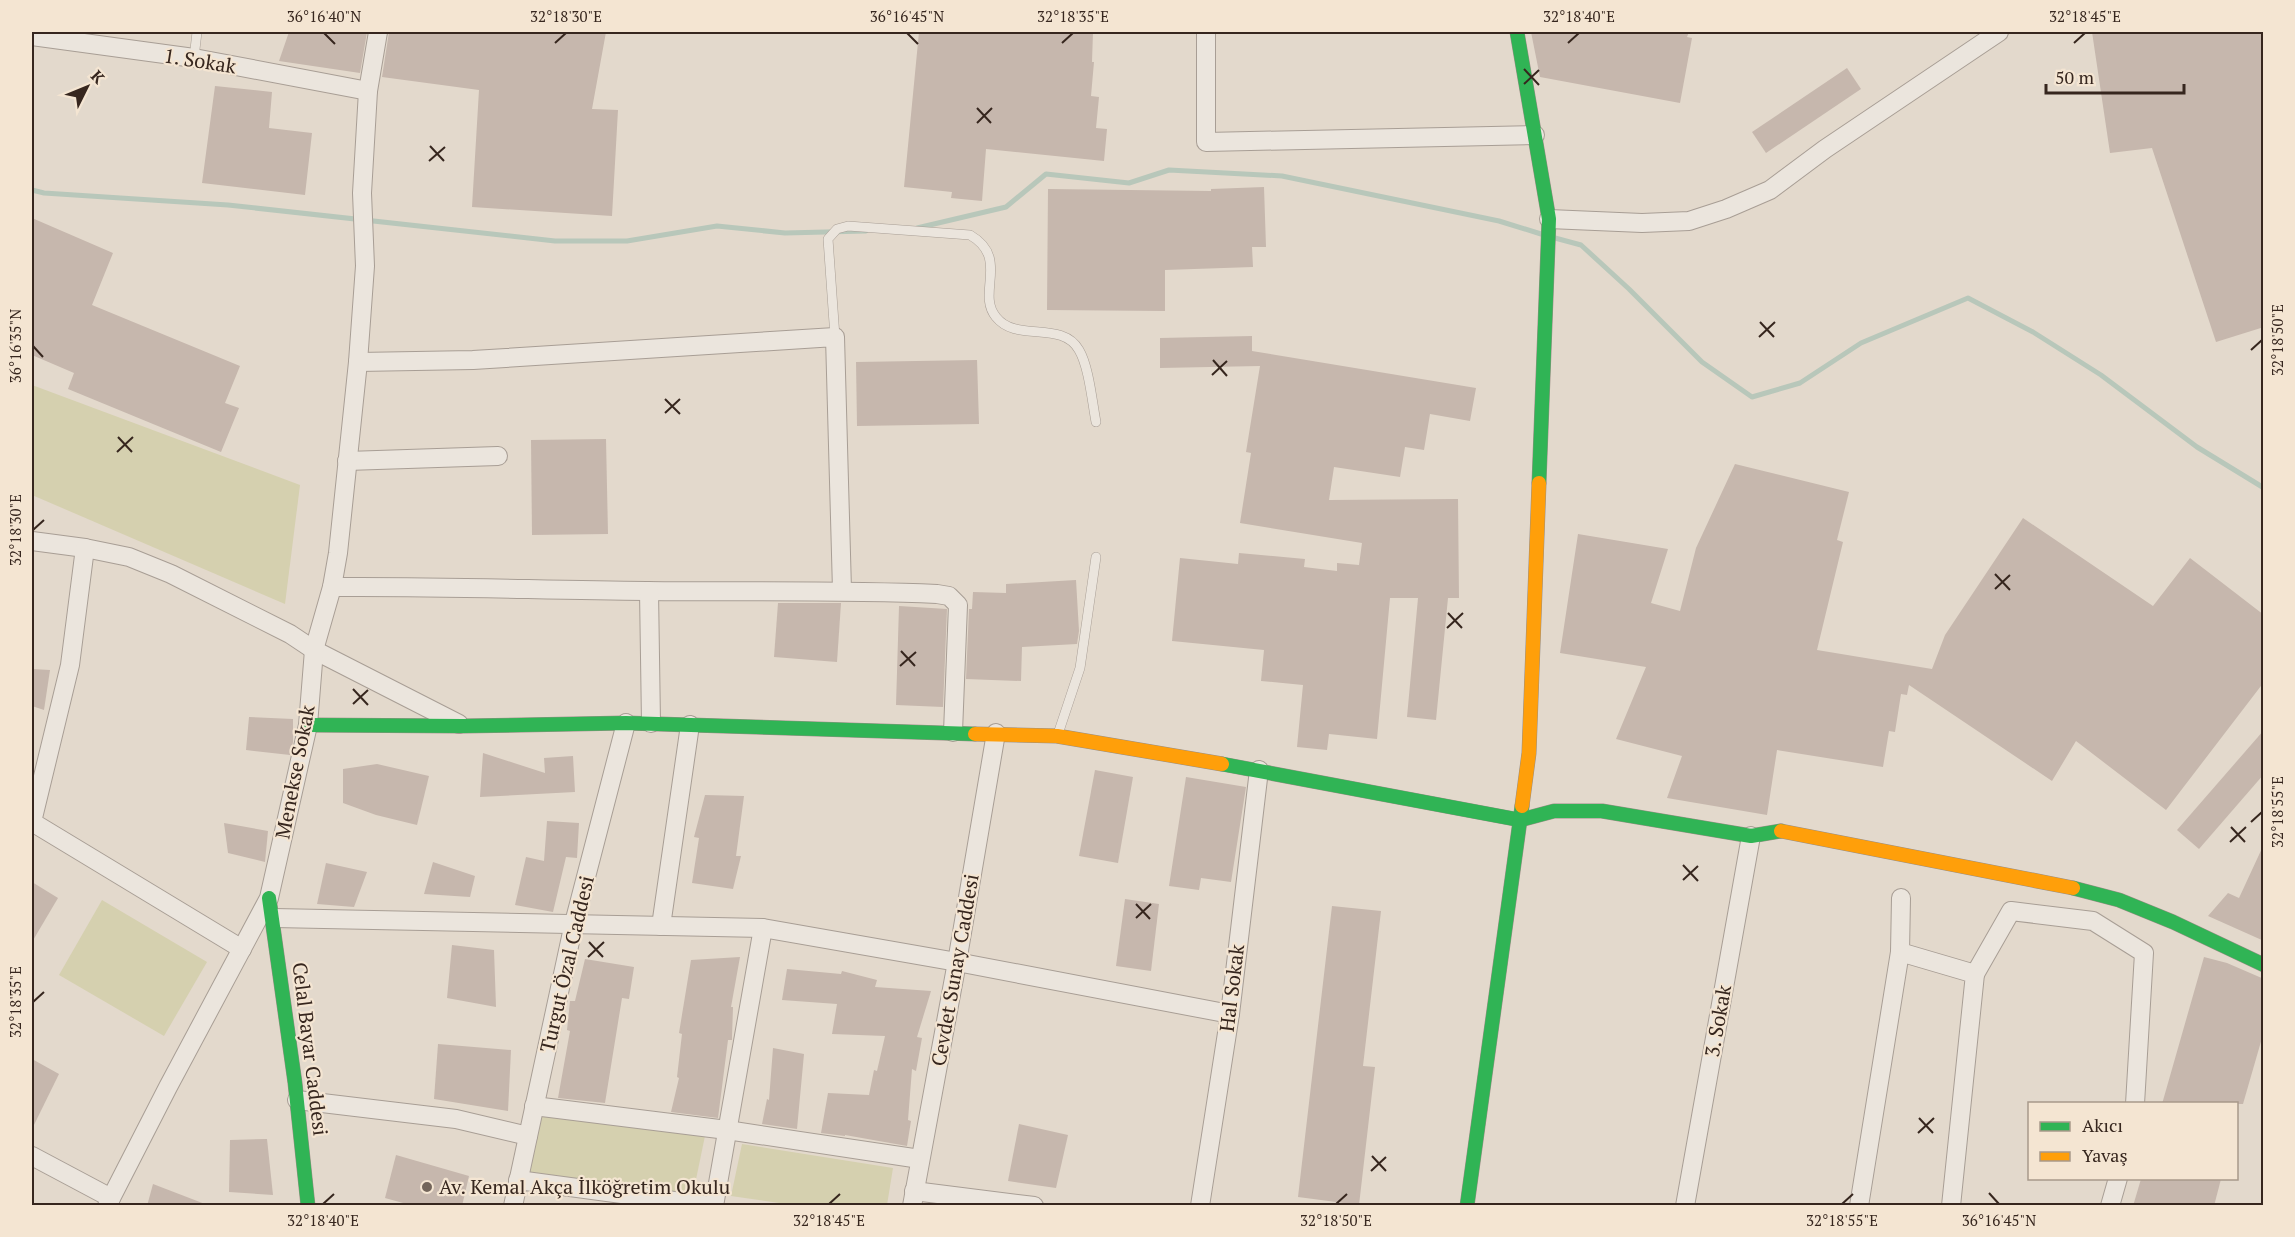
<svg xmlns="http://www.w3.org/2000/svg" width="2295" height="1237" font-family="'PT Serif',serif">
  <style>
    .green { fill: #d5d0af }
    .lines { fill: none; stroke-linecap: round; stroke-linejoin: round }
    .stream { stroke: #b8c7ba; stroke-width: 5 }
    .building { fill: #c6b7ad }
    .lane-casing { stroke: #a89e95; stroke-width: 10 }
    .street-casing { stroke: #a89e95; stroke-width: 20 }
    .fast-casing { stroke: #988e85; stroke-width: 15 }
    .slow-casing { stroke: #988e85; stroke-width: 15 }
    .lane { stroke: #ebe5dd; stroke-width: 9 }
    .street { stroke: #ebe5dd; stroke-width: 18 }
    .fast { stroke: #30b455; stroke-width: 14 }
    .slow { stroke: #ff9f0a; stroke-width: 14 }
    .ticks { fill: none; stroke: #36261e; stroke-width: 2 }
    .poi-dot { fill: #73655b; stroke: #f4e5d2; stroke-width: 2 }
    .labels { text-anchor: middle; stroke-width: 4.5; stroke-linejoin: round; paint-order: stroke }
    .street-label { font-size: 20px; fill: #36261e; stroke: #f4e5d2 }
    .poi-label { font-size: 20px; fill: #36261e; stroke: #f4e5d2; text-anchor: start }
    .neatline { fill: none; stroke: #36261e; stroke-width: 2 }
    .ticks-label { font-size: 15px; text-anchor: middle; fill: #36261e }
  </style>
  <rect width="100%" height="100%" fill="#e3d9cc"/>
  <g class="green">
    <polygon points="32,385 300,485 285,604 32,495"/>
    <polygon points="102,900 207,962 164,1036 59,975"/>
    <polygon points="541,1113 706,1131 693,1194 530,1172"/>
    <polygon points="742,1144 893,1168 887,1205 800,1206 731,1196"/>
  </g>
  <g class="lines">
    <g class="stream">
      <polyline points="32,190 44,193 228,205 555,241 627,241 717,226 785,233 866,231"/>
      <polyline points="917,228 1006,207 1046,174 1129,183 1169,170 1282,176 1499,221 1541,234"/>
      <polyline points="1555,238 1581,245 1629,289 1702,362 1752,397 1800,383 1861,343 1968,298 2033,332 2101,375 2197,447 2264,488"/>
    </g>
  </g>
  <g class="building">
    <polygon points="289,32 367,32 360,73 279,61"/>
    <polygon points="389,32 606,32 592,109 618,110 612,216 472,207 479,90 382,77"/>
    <polygon points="919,32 1093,32 1092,62 1094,62 1091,96 1099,97 1096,128 1107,129 1104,161 986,149 982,201 951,198 952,192 904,187"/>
    <polygon points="1531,32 1689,32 1687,37 1692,38 1680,103 1540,77"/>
    <polygon points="2092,32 2264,32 2264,327 2216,342 2152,148 2110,153"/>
    <polygon points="1847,68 1861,89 1766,153 1752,132"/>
    <polygon points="215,86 272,92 269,128 312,133 305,195 202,183"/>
    <polygon points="1264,187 1266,247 1252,247 1253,267 1165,270 1165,311 1047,310 1048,189 1211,191 1211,189"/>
    <polygon points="32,218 113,253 92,305 240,366 225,403 239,408 221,452 68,389 74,373 32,355"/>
    <polygon points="1252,336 1252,351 1476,388 1470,421 1430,414 1424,450 1405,447 1400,477 1334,467 1329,500 1458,499 1459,598 1448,598 1436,720 1407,717 1418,598 1390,598 1377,739 1329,734 1327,750 1297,747 1303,685 1261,681 1264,650 1172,641 1180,558 1238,564 1239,553 1305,559 1304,567 1337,571 1337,563 1359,565 1362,543 1240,523 1251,453 1246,452 1260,366 1160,368 1160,338"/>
    <polygon points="977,360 979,424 857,426 856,362"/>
    <polygon points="606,439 608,534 532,535 531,440"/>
    <polygon points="1735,464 1849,492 1837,540 1843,542 1817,650 1932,669 1945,635 2023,518 2153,606 2190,558 2264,615 2264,682 2166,810 2076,741 2052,781 1909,685 1907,695 1901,694 1895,732 1889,731 1883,767 1777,750 1767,815 1667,798 1682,756 1616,739 1646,667 1560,653 1578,534 1668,549 1651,603 1680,611 1696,548"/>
    <polygon points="1076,580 1079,631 1077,644 1022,647 1021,681 966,679 969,609 972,609 973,592 1006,593 1006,584"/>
    <polygon points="778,603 841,603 837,662 774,657"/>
    <polygon points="899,606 947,609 943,707 896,705"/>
    <polygon points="32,669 50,670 44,710 32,706"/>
    <polygon points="249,717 293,719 293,742 290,755 246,750"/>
    <polygon points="2264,730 2264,774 2199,849 2177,830"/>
    <polygon points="483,753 545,773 544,758 573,756 575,792 480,797"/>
    <polygon points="377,764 429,776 417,825 376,815 343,803 343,769"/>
    <polygon points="1095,770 1133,777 1118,863 1079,856"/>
    <polygon points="1186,777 1246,787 1231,882 1201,878 1199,890 1169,886"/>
    <polygon points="705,795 744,796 736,856 741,856 733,889 692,883 699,838 694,837"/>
    <polygon points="547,821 579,823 577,858 566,857 553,912 515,905 526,857 544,861"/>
    <polygon points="224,823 268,831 265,862 228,853"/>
    <polygon points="2264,844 2264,941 2208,916 2228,893 2239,898"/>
    <polygon points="433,862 475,876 470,897 424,894"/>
    <polygon points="326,863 367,872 354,907 317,904"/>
    <polygon points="32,882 58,898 32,942"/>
    <polygon points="1125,899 1159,904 1151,971 1116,966"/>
    <polygon points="1332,906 1381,911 1363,1066 1375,1067 1359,1205 1298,1197"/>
    <polygon points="452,945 494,950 496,1007 447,998"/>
    <polygon points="740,957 731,1007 733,1007 732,1037 732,1040 728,1040 718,1118 671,1112 679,1078 677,1077 682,1034 679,1033 691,960"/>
    <polygon points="2204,957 2227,963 2264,979 2264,1031 2243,1104 2162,1104"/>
    <polygon points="585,959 634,967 629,999 622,998 605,1103 558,1098 570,1031 567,1030 570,1001 575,1001"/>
    <polygon points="787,969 841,974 842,971 877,980 875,987 931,991 917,1037 922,1038 916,1071 912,1069 908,1120 911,1121 907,1146 845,1135 845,1136 821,1133 828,1093 869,1095 874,1070 877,1071 885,1036 832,1034 837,1004 782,1000"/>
    <polygon points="438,1044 511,1050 508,1111 434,1099"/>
    <polygon points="773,1048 804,1054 797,1129 762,1124 767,1099 769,1100"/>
    <polygon points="32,1059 59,1074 32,1129"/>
    <polygon points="1019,1124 1068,1135 1056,1188 1008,1181"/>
    <polygon points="267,1139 273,1195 229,1192 230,1140"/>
    <polygon points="396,1155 469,1176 462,1206 414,1206 385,1198"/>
    <polygon points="2141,1179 2221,1179 2214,1206 2133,1206"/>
    <polygon points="153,1184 205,1204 205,1206 147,1206"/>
  </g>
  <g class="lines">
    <g class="lane-casing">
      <g id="lane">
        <polyline points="194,58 197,32"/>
        <path d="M835,337L828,239L837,229L848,226L970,235C1010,258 976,293 996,317C1016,343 1062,320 1079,350C1089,367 1092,401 1096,422"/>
        <polyline points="1058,734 1080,668 1096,557"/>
      </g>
    </g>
    <g class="street-casing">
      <g id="street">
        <polyline points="1206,32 1206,142 1535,135"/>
        <polyline points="32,36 194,58 368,91"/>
        <polyline points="1549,219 1642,223 1689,221 1726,209 1770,190 1825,149 1999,32"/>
        <polyline points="358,362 473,360 835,337 842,590"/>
        <polyline points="347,461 498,456"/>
        <polyline points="32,541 85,548 129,557 171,574 290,634 314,650 459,724"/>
        <polyline points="85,548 70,665 32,822 242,949"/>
        <path d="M332,587C437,586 541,590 646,591C743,592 840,590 937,594L949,596L958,605L953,732"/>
        <polyline points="649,591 651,723"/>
        <polyline points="274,918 763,928 957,962 1230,1014"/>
        <polyline points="661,926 690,725"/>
        <polyline points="1900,952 1901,898"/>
        <polyline points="1975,974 2011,911 2093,921 2144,953 2135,1104"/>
        <polyline points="297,1100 456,1119 528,1136"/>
        <polyline points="534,1106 727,1130 920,1159"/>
        <polyline points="32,1156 111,1198"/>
        <polyline points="518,1180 711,1206"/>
        <polyline points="914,1191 1034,1206"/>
        <polyline points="107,1206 168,1087 269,898 308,725 314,650 332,587 338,553 358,362 365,266 362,193 368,91 378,32"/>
        <polyline points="513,1206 574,923 626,723"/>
        <polyline points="714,1206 763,928"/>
        <polyline points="912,1206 957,962 996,733"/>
        <polyline points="1200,1206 1230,1014 1259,770"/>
        <polyline points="1685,1206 1751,836"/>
        <polyline points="1859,1206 1900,952 1975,974 1951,1206"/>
        <polyline points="2110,1206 2118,1178"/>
      </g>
    </g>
    <g class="fast-casing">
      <g id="fast">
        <polyline points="1517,32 1549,219 1539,483"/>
        <polyline points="308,725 463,726 626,723 975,734"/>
        <polyline points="1222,764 1520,820 1554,811 1602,811 1751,836 1781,831"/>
        <polyline points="2073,888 2119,900 2173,922 2264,965"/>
        <polyline points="269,898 295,1083 308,1206"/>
        <polyline points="1467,1206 1522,806"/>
      </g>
    </g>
    <g class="slow-casing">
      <g id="slow">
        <polyline points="975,734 1057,736 1222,764"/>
        <polyline points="1522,806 1529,753 1539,483"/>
        <polyline points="1781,831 2073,888"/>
      </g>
    </g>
    <use href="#lane" class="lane"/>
    <use href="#street" class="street"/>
    <use href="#fast" class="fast"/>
    <use href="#slow" class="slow"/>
  </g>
  <path class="ticks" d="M324,33L335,44M907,33L918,44M555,43L566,33M1062,43L1073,33M1568,43L1579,33M2074,43L2085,33M1524,69L1539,85M1524,84L1539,70M977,108L991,123M977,123L992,108M430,146L444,161M429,161L445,147M1760,322L1774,337M1759,337L1775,322M33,346L43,357M2251,350L2262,340M1213,360L1227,376M1212,375L1227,361M665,399L680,414M665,413L680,399M118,437L132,452M117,452L133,437M33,530L44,520M1995,574L2010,590M1995,589L2010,575M1448,613L1462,628M1447,628L1463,613M901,651L915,666M900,666L916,652M353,689L368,705M353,704L368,690M2251,822L2262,812M2231,827L2245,842M2230,842L2246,827M1683,865L1698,881M1683,880L1698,866M1136,904L1150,919M1136,918L1151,904M589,942L603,957M588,957L604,942M33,1002L44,992M1919,1118L1933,1133M1918,1133L1934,1118M1372,1156L1386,1171M1371,1171L1386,1157M1989,1193L1999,1204M323,1204L334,1194M829,1204L840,1194M1336,1204L1347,1194M1842,1204L1853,1194"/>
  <circle class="poi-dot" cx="427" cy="1187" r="6"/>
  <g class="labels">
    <g class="street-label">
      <text transform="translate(200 61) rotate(9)" y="7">1. Sokak</text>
      <text transform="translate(295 772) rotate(-79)" y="7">Menekse Sokak</text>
      <text transform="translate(567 964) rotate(-77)" y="7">Turgut Özal Caddesi</text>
      <text transform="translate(955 970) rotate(-80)" y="7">Cevdet Sunay Caddesi</text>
      <text transform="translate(1232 988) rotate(-83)" y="7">Hal Sokak</text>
      <text transform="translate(1718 1021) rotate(-80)" y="7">3. Sokak</text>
      <text transform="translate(310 1049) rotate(83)" y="7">Celal Bayar Caddesi</text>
    </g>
    <g class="poi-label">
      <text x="439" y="1194">Av. Kemal Akça İlköğretim Okulu</text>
    </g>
  </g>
  <rect width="2295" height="1237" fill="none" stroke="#f4e5d2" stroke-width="66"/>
  <rect x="2028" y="1102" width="210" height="78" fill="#f4e5d2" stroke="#a8998a" stroke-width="1.5"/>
  <rect x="2040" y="1122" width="30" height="9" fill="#30b455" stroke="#a8998a" stroke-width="1.5"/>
  <text x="2082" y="1132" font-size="18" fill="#36261e">Akıcı</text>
  <rect x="2040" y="1152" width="30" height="9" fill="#ff9f0a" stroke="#a8998a" stroke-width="1.5"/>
  <text x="2082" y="1162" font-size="18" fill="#36261e">Yavaş</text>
  <g transform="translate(87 87) rotate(47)" stroke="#f4e5d2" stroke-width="4.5" paint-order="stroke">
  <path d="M0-4.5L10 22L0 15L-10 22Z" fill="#36261e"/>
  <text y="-9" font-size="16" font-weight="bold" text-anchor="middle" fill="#36261e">K</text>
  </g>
  <path d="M2046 84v9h138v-9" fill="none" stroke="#36261e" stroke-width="3"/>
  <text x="2055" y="84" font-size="18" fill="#36261e" stroke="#f4e5d2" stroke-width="4.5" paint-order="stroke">50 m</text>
  <rect x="33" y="33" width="2229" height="1171" class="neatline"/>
  <g class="ticks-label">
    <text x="324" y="22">36°16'40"N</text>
    <text x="566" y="22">32°18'30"E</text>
    <text x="907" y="22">36°16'45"N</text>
    <text x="1073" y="22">32°18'35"E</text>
    <text x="1579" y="22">32°18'40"E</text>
    <text x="2085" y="22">32°18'45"E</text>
    <text transform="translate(2278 340) rotate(-90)" y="5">32°18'50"E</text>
    <text transform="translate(16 346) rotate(-90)" y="5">36°16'35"N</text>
    <text transform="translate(16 530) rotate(-90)" y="5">32°18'30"E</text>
    <text transform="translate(2278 812) rotate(-90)" y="5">32°18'55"E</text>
    <text transform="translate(16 1002) rotate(-90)" y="5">32°18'35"E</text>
    <text x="323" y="1226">32°18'40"E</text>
    <text x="829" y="1226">32°18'45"E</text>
    <text x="1336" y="1226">32°18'50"E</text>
    <text x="1842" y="1226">32°18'55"E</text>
    <text x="1999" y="1226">36°16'45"N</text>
  </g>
</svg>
